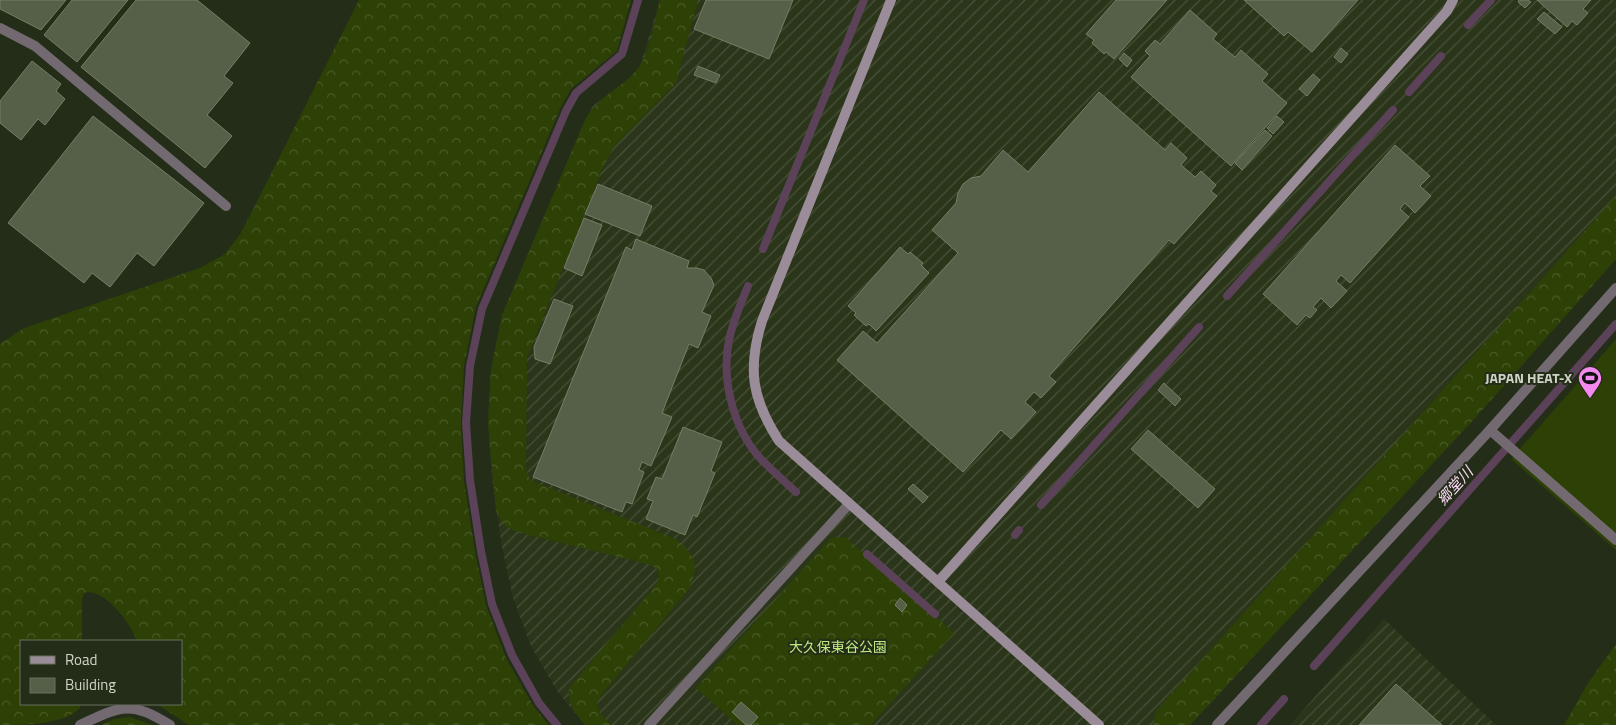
<svg xmlns="http://www.w3.org/2000/svg" width="1616" height="725" font-family="'Titillium Web','Noto Sans JP',sans-serif">
  <style>
    .industrial { fill: url(#industrial-furrows) }
    .forest { fill: url(#forest-crowns) }
    .garden { fill: #2d4005 }
    .lines { fill: none; stroke-linecap: round; stroke-linejoin: round }
    .stream { stroke: #5b4259; stroke-width: 8 }
    .building { fill: #566048; stroke: #747f66 }
    .lane { stroke: #726971; stroke-width: 10 }
    .street { stroke: #726971; stroke-width: 10 }
    .secondary { stroke: #9b8c9a; stroke-width: 10 }
    .labels { text-anchor: middle; stroke-width: 4; stroke-linejoin: round; paint-order: stroke }
    .poi-label { font-size: 14px; font-weight: bold; fill: #ced4c7; stroke: #242d18; text-anchor: end }
    .park-label { font-size: 14px; fill: #bfe881; stroke: #242d18 }
    .water-label { font-size: 15px; font-style: italic; fill: #fad8f7; stroke: #242d18 }
  </style>
  <defs>
    <pattern id="industrial-furrows" width="10" height="10" patternUnits="userSpaceOnUse" patternTransform="scale(1.25)"><rect width="10" height="10" fill="#2a3519"/><path d="M-1 1l2-2M0 10L10 0M9 11l2-2" fill="none" stroke="#485139"/></pattern>
    <pattern id="forest-crowns" width="20" height="18" patternUnits="userSpaceOnUse" patternTransform="scale(1.25)"><rect width="20" height="18" fill="#2d4005"/><path d="M2 6a3 3 0 1 1 6 0M12 15a3 3 0 1 1 6 0" fill="none" stroke="#4a5b28"/></pattern>
  </defs>
  <rect width="100%" height="100%" fill="#242d18"/>
  <g class="industrial">
    <polygon points="660,0 1616,0 1616,259 1476,417 1190,725 585,725 557,691 531,646 513,598 502,547 492,478 488,423 491,369 502,315 585,120 593,106 626,81 640,66"/>
    <polygon points="1384,619 1496,725 1290,725"/>
  </g>
  <g class="forest">
    <path d="M359,0H631L617,51L571,89L560,109L476,307L464,365L461,423L464,481L475,552L486,605L506,658L534,707L549,725H189L157,704H181V641H137C131,624 104,587 84,593L82,600V641H21V704H82C72,725 24,725 0,725V344L24,328L200,268L225,254L241,233Z"/>
    <path d="M660,0H698L676,83L613,148L602,170L527,358L526,469L530,480L676,539C696,555 700,567 688,590L602,694L597,703L600,713L611,725H585C575,712 567,704 569,688L656,585L659,577L657,569L651,565L517,532L504,525L496,511L488,423L491,369L502,315L585,120C600,93 623,89 639,67C650,52 655,18 660,0Z"/>
    <polygon points="1616,196 1616,259 1476,417 1190,725 1153,725 1156,711"/>
    <polygon points="845,537 954,633 871,725 738,725 696,688 831,538"/>
    <polygon points="1616,644 1616,725 1564,725 1588,683"/>
    <polygon points="130,717 152,725 102,725 114,719"/>
  </g>
  <polygon class="garden" points="1616,339 1616,550 1511,459"/>
  <g class="lines">
    <g class="stream">
      <polyline points="1468,25 1491,0"/>
      <polyline points="1409,92 1441,56"/>
      <polyline points="763,249 864,0"/>
      <path d="M748,286C741,303 733,321 729,340C721,379 733,428 760,458C771,470 784,481 796,492"/>
      <polyline points="1227,296 1393,110"/>
      <polyline points="1041,505 1199,327"/>
      <polyline points="1015,535 1019,530"/>
      <polyline points="867,554 935,614"/>
      <polyline points="1314,666 1616,324"/>
      <polyline points="557,725 539,703 512,655 492,604 481,551 470,480 466,423 470,366 482,309 566,111 576,93 622,54 638,0"/>
      <polyline points="1261,725 1284,699"/>
    </g>
  </g>
  <g class="building">
    <polygon points="0,0 66,0 41,30 0,9"/>
    <polygon points="72,0 128,0 77,62 44,35"/>
    <polygon points="136,0 197,0 250,43 224,76 233,83 207,115 232,136 205,168 81,67"/>
    <polygon points="706,0 793,0 769,59 694,29"/>
    <polygon points="1116,0 1167,0 1114,59 1106,52 1104,54 1092,43 1094,40 1086,34"/>
    <polygon points="1244,0 1358,0 1312,52 1288,32 1284,36"/>
    <polygon points="1519,0 1528,0 1531,2 1525,8 1518,2"/>
    <polygon points="1537,0 1591,0 1583,9 1588,13 1577,25 1572,21 1567,27"/>
    <polygon points="1190,10 1217,34 1213,39 1235,57 1241,50 1268,74 1262,81 1287,103 1231,166 1131,77 1150,56 1145,51 1155,40 1160,44"/>
    <polygon points="1544,12 1562,27 1555,34 1537,19"/>
    <polygon points="1341,48 1348,54 1341,63 1334,57"/>
    <polygon points="1124,53 1132,60 1127,67 1119,59"/>
    <polygon points="32,61 61,84 56,91 65,99 45,125 38,119 21,140 0,123 0,101"/>
    <polygon points="698,66 720,75 716,83 694,75"/>
    <polygon points="1313,74 1320,80 1307,96 1299,89"/>
    <polygon points="1099,92 1165,150 1171,143 1187,158 1181,165 1195,177 1201,171 1216,185 1211,191 1217,196 1174,244 1169,240 1049,376 1056,382 1041,398 1034,392 1025,402 1036,412 1011,439 1001,430 963,472 837,360 863,331 877,343 958,253 932,230 956,203 958,193 963,184 971,178 981,176 1003,150 1028,172"/>
    <polygon points="93,116 204,203 154,266 137,253 110,287 92,273 84,283 8,223"/>
    <polygon points="1277,116 1284,122 1273,134 1267,128"/>
    <polygon points="1265,130 1272,136 1242,170 1235,163"/>
    <polygon points="1395,145 1430,176 1420,186 1431,196 1415,213 1405,203 1400,209 1409,217 1350,283 1341,275 1336,281 1347,291 1331,308 1321,298 1313,307 1317,310 1310,318 1306,315 1297,325 1263,294"/>
    <polygon points="598,184 652,206 640,236 585,214"/>
    <polygon points="584,218 602,225 582,276 564,268"/>
    <polygon points="636,239 689,261 687,268 697,268 704,270 711,278 714,285 702,312 711,316 698,348 689,344 662,413 672,417 651,466 642,462 639,470 644,472 632,504 626,502 622,512 533,477 626,247 632,250"/>
    <polygon points="900,247 908,254 910,252 923,263 921,265 929,273 876,331 869,324 866,326 854,315 856,313 848,306"/>
    <polygon points="554,299 573,306 550,364 535,359 534,347"/>
    <polygon points="1164,383 1181,399 1175,406 1158,390"/>
    <polygon points="683,427 722,442 711,471 715,473 697,517 693,515 685,535 646,519 653,501 647,499 656,477 662,479"/>
    <polygon points="1148,430 1215,489 1198,508 1131,449"/>
    <polygon points="913,484 928,497 923,503 908,489"/>
    <polygon points="900,598 907,605 902,612 895,605"/>
    <polygon points="1396,684 1442,725 1359,725"/>
    <polygon points="741,702 758,717 751,725 746,725 732,712"/>
  </g>
  <g class="lines">
    <polyline class="lane" points="1490,430 1616,540"/>
    <g class="street">
      <polyline points="0,28 35,46 226,206"/>
      <path d="M80,725C121,706 130,700 170,725"/>
      <polyline points="649,725 849,504"/>
      <polyline points="1217,725 1490,430 1616,288"/>
    </g>
    <g class="secondary">
      <path d="M891,0L762,321C747,369 752,399 779,441L1099,725"/>
      <polyline points="938,582 1447,11 1453,0"/>
    </g>
  </g>
  <defs>
    <g id="stadium-pin" transform="scale(1.25)"><path d="M0 17L-7.5 6A9.5 9.5 0 1 1 7.5 6Z" fill="#f489f0" stroke="#242d18"/><path d="M0-5a6.5 5 0 1 0 0 10a6.5 5 0 1 0 0-10ZM-3.5-1.8h7v3.6h-7Z" fill="#111"/></g>
  </defs>
  <g fill-rule="evenodd">
    <use href="#stadium-pin" x="1590" y="378"/>
  </g>
  <g class="labels">
    <g class="poi-label">
      <text x="1572" y="383">JAPAN HEAT-X</text>
    </g>
    <g class="park-label">
      <text x="838" y="652">大久保東谷公園</text>
    </g>
    <g class="water-label">
      <text transform="translate(1455 486) rotate(-48)" y="5">郷堂川</text>
    </g>
  </g>
  <rect x="20" y="640" width="162" height="65" fill="#242d18" stroke="#68705e"/>
  <rect x="30" y="656" width="25" height="8" fill="#9b8c9a" stroke="#68705e"/>
  <text x="65" y="665" font-size="15" fill="#ced4c7">Road</text>
  <rect x="30" y="678" width="25" height="15" fill="#566048" stroke="#68705e"/>
  <text x="65" y="690" font-size="15" fill="#ced4c7">Building</text>
</svg>
